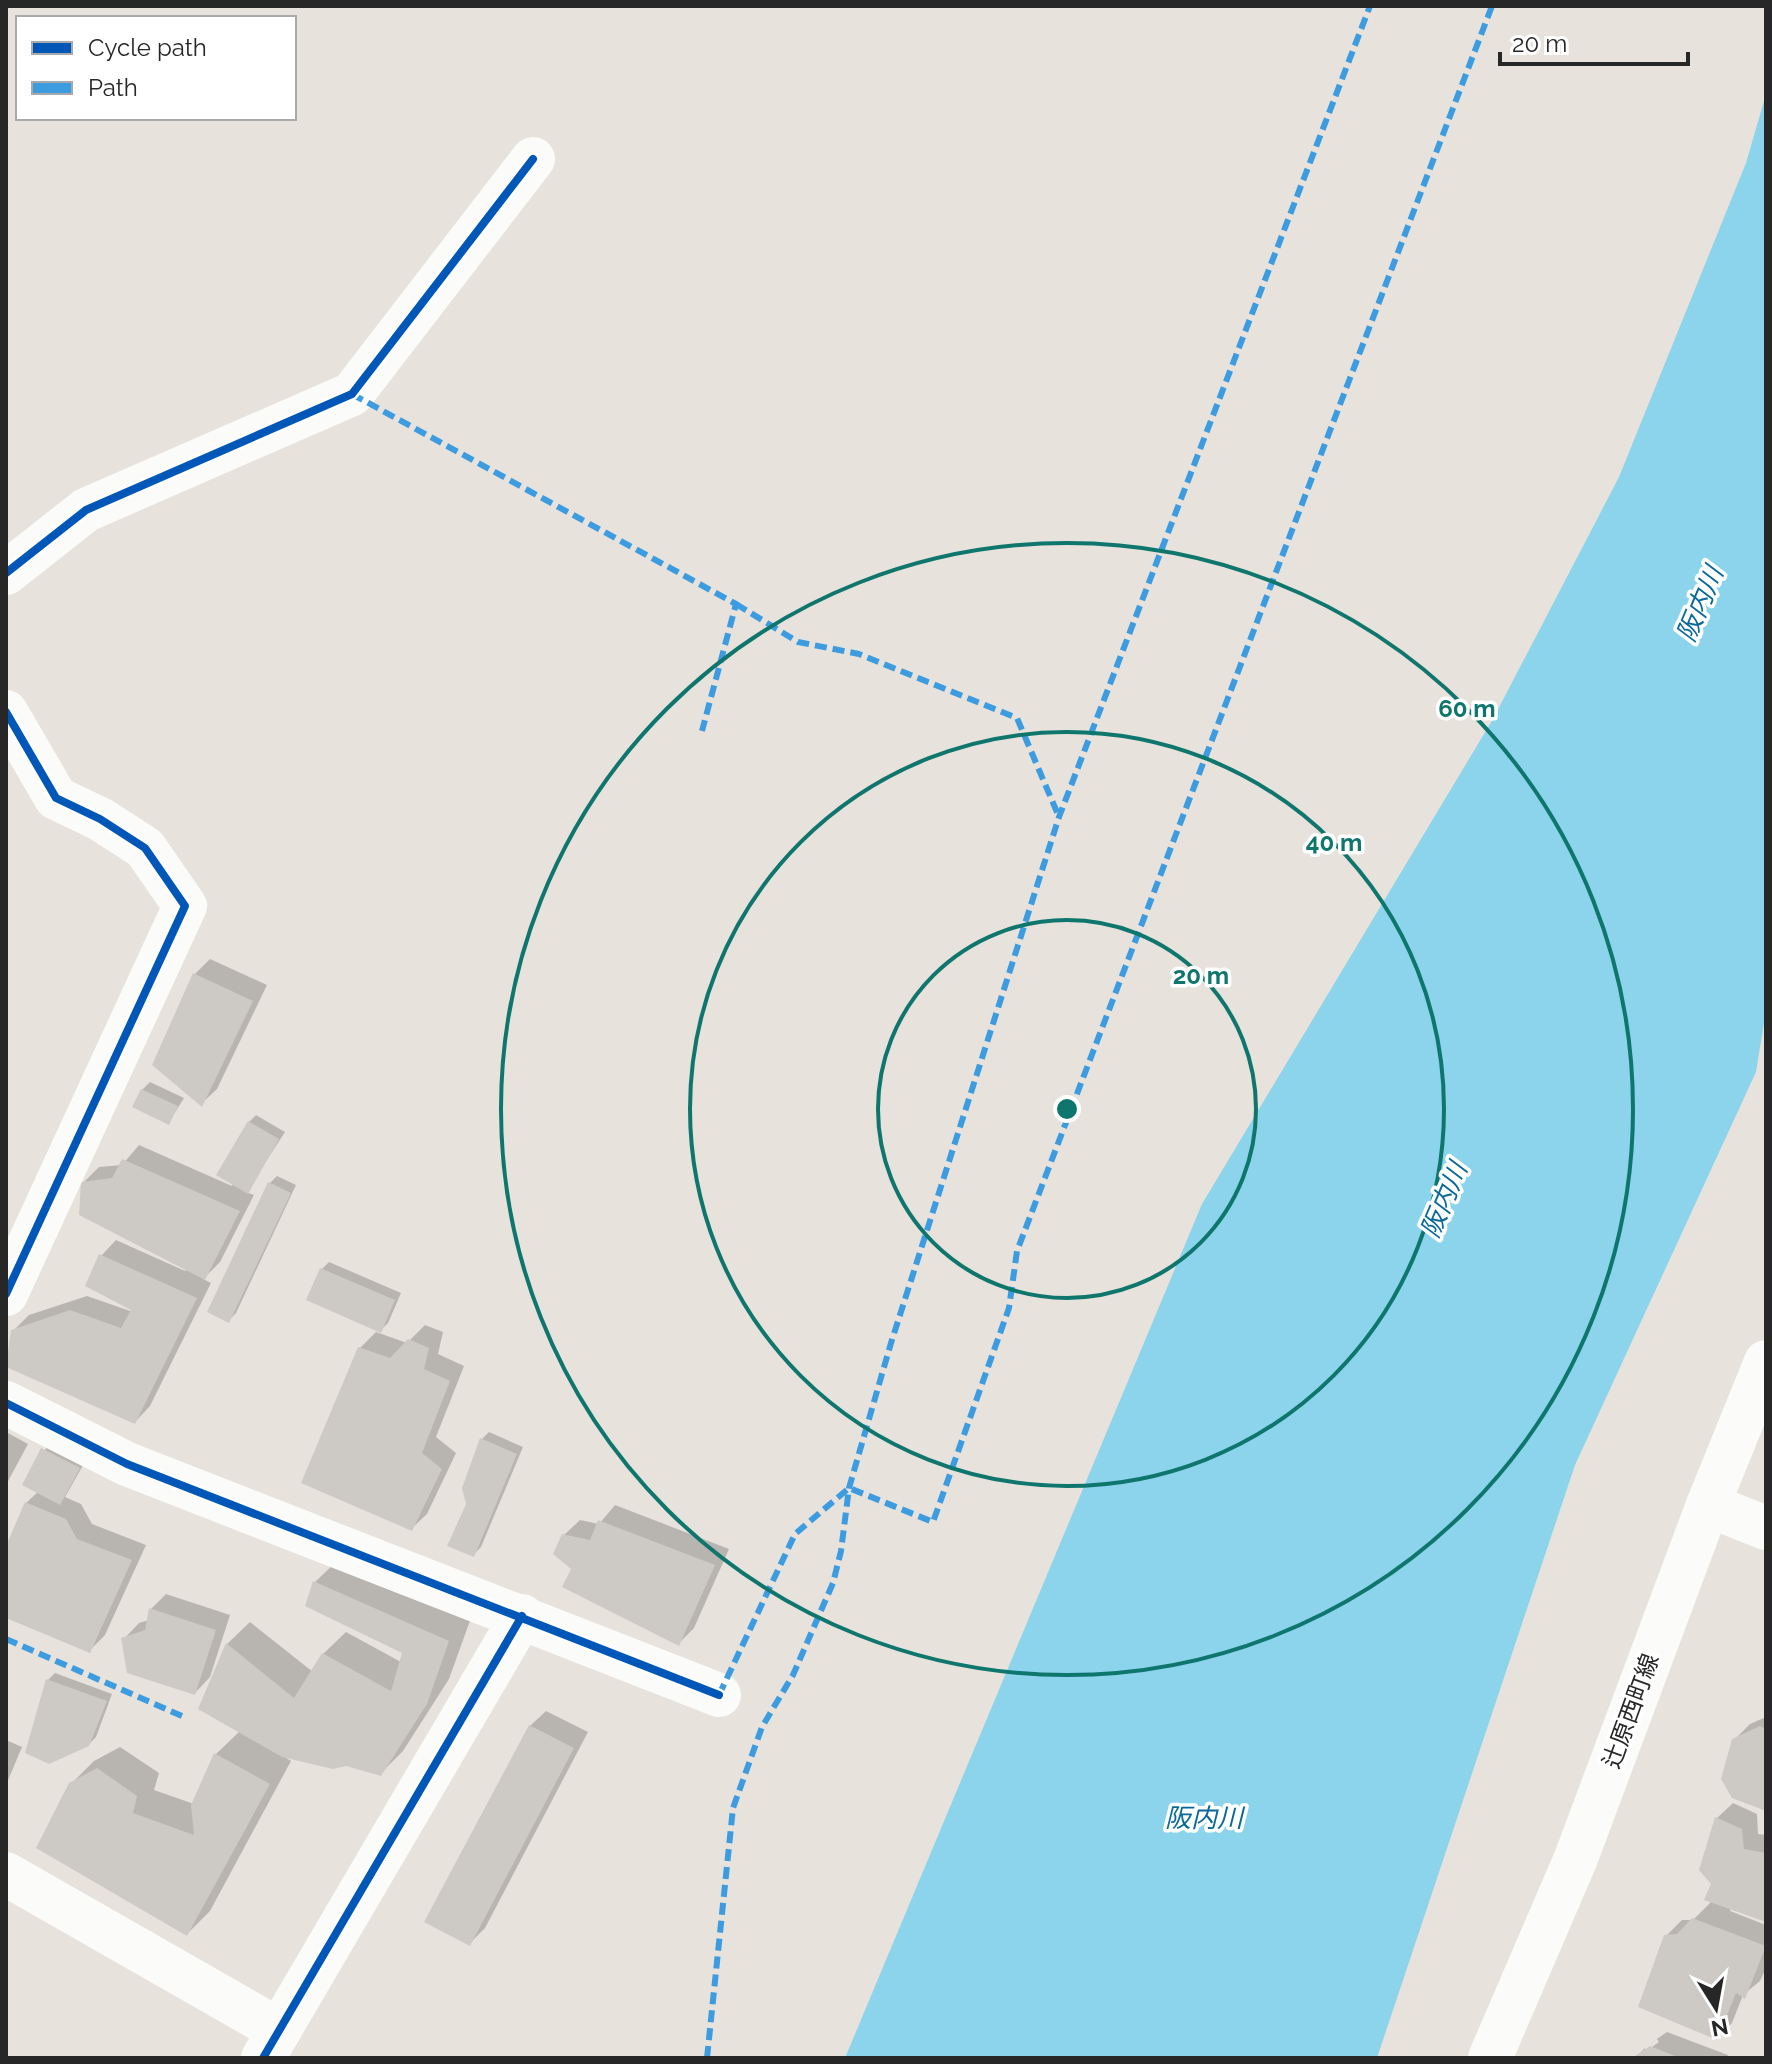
<svg xmlns="http://www.w3.org/2000/svg" width="1772" height="2064" font-family="Raleway,'Noto Sans JP',sans-serif">
  <style>
    .water { fill: #8cd4eb }
    .shadow { fill: #0003 }
    .building { fill: #cdcac6 }
    .lines { fill: none; stroke-linecap: round; stroke-linejoin: round }
    .street { stroke: #fbfbfa; stroke-width: 44 }
    .secondary { stroke: #fbfbfa; stroke-width: 44 }
    .quiet { stroke: #3d9ce0; stroke-width: 6; stroke-dasharray: 12 6; stroke-linecap: butt }
    .cycleway-casing { stroke: #fff; stroke-width: 13 }
    .cycleway { stroke: #0057b8; stroke-width: 8 }
    .ring { fill: none; stroke: #0f766e; stroke-width: 4 }
    .labels { text-anchor: middle; stroke-width: 7; stroke-linejoin: round; paint-order: stroke }
    .street-label { font-size: 24px; fill: #272727; stroke: #fff }
    .water-label { font-size: 26px; font-style: italic; fill: #08699a; stroke: #fff }
    .centre { fill: #0f766e; stroke: #fff; stroke-width: 4 }
    .ring-label { font-size: 24px; text-anchor: middle; font-weight: bold; fill: #0f766e; stroke: #fff; stroke-width: 7; stroke-linejoin: round; paint-order: stroke }
  </style>
  <rect width="100%" height="100%" fill="#e7e2dc"/>
  <polygon class="water" points="1766,94 1766,1011 1756,1072 1575,1465 1377,2058 845,2058 1202,1204 1493,719 1619,477 1746,163"/>
  <g class="shadow">
    <polygon points="210,959 267,985 217,1089 201,1104 195,974"/>
    <polygon points="150,1082 184,1098 169,1122 142,1090"/>
    <polygon points="256,1115 285,1132 246,1192 254,1195 220,1262 203,1279 211,1283 150,1406 135,1422 6,1365 13,1331 29,1315 87,1296 133,1312 101,1256 116,1240 185,1271 187,1268 83,1183 99,1167 122,1165 139,1145 232,1186 249,1122"/>
    <polygon points="277,1176 296,1185 236,1313 228,1321 270,1183"/>
    <polygon points="329,1262 401,1293 388,1323 381,1330 322,1269"/>
    <polygon points="425,1325 443,1332 438,1354 464,1366 436,1437 456,1453 427,1514 411,1529 360,1348 376,1332 407,1343"/>
    <polygon points="6,1432 28,1444 6,1485"/>
    <polygon points="489,1432 523,1447 481,1547 474,1554 469,1504 482,1439"/>
    <polygon points="50,1442 86,1460 65,1497 81,1504 92,1524 146,1545 105,1635 90,1650 6,1616 6,1551 26,1503 39,1491 25,1484"/>
    <polygon points="615,1505 729,1549 694,1628 679,1643 573,1568 564,1535 580,1520 599,1524"/>
    <polygon points="338,1560 471,1618 449,1679 403,1751 380,1774 346,1764 283,1756 291,1761 210,1911 187,1934 70,1785 94,1761 120,1747 159,1773 154,1790 194,1804 216,1754 240,1731 227,1644 250,1622 313,1672 323,1654 346,1632 401,1662 404,1652 315,1582"/>
    <polygon points="166,1594 230,1615 210,1677 195,1693 124,1639 139,1623 149,1620 151,1609"/>
    <polygon points="55,1673 112,1694 96,1737 88,1745 48,1680"/>
    <polygon points="546,1711 588,1732 485,1928 469,1944 530,1726"/>
    <polygon points="1766,1717 1766,1809 1734,1740 1750,1724"/>
    <polygon points="6,1740 22,1747 6,1785"/>
    <polygon points="1733,1803 1757,1814 1758,1834 1766,1835 1766,1920 1731,1908 1730,1911 1766,1925 1766,1968 1760,1981 1743,1995 1732,2023 1717,2038 1666,1936 1682,1920 1693,1920 1712,1901 1717,1818"/>
    <polygon points="1667,2032 1728,2055 1727,2058 1635,2058 1645,2048 1645,2052 1659,2042 1657,2039 1648,2045"/>
  </g>
  <g class="building">
    <polygon points="193,973 253,1001 202,1107 152,1065"/>
    <polygon points="141,1089 178,1106 169,1125 132,1107"/>
    <polygon points="248,1121 279,1139 248,1194 216,1175"/>
    <polygon points="122,1159 240,1211 205,1280 79,1215 81,1182 112,1178"/>
    <polygon points="268,1182 291,1193 229,1323 207,1312"/>
    <polygon points="99,1254 197,1298 135,1424 6,1367 11,1330 70,1310 121,1328 131,1310 85,1286"/>
    <polygon points="320,1268 395,1300 381,1333 306,1300"/>
    <polygon points="408,1339 429,1348 424,1369 450,1381 422,1453 442,1469 412,1531 301,1483 358,1347 390,1358"/>
    <polygon points="480,1438 517,1454 474,1557 447,1546 466,1504 462,1488"/>
    <polygon points="41,1448 80,1468 60,1505 22,1485"/>
    <polygon points="25,1502 66,1519 77,1539 132,1560 90,1653 6,1618 6,1546"/>
    <polygon points="598,1520 715,1565 679,1646 562,1587 571,1569 553,1554 562,1534 590,1540"/>
    <polygon points="313,1581 449,1641 427,1704 381,1776 346,1766 333,1769 282,1757 198,1709 226,1643 294,1698 322,1653 391,1691 402,1653 305,1606"/>
    <polygon points="149,1608 216,1630 195,1695 127,1673 121,1638 145,1630"/>
    <polygon points="46,1679 107,1701 89,1746 49,1764 25,1753"/>
    <polygon points="529,1725 574,1748 470,1946 424,1922"/>
    <polygon points="1760,1726 1766,1729 1766,1811 1732,1798 1721,1779 1732,1739"/>
    <polygon points="214,1753 270,1784 187,1936 36,1848 69,1783 97,1768 137,1796 133,1813 194,1835 191,1805"/>
    <polygon points="1715,1817 1742,1829 1744,1849 1766,1853 1766,1922 1704,1900 1711,1884 1699,1870"/>
    <polygon points="1692,1918 1766,1946 1745,1999 1736,1993 1717,2040 1638,2007 1664,1935 1677,1934"/>
    <polygon points="1650,2046 1680,2058 1632,2058"/>
  </g>
  <g class="lines">
    <g class="street">
      <polyline points="6,573 86,510 352,394 533,159"/>
      <polyline points="6,712 56,798 100,819 145,848 185,906 6,1294"/>
      <polyline points="6,1403 127,1464 719,1695"/>
      <polyline points="1708,1505 1766,1528"/>
      <polyline points="6,1874 279,2030"/>
      <polyline points="263,2058 522,1616"/>
    </g>
    <polyline class="secondary" points="1490,2058 1576,1858 1708,1505 1766,1362"/>
    <g class="quiet">
      <polyline points="352,394 736,604 702,731"/>
      <polyline points="736,604 798,642 859,654 1017,718 1059,817"/>
      <polyline points="6,1639 182,1716"/>
      <polyline points="719,1695 795,1534 849,1488 933,1522 1009,1308 1017,1251 1492,6"/>
      <polyline points="707,2058 733,1808 762,1727 793,1675 833,1583 841,1551 849,1488 891,1343 1059,817 1370,6"/>
    </g>
    <g class="cycleway-casing">
      <g id="cycleway">
        <polyline points="6,573 86,510 352,394 533,159"/>
        <polyline points="6,712 56,798 100,819 145,848 185,906 6,1294"/>
        <polyline points="6,1403 127,1464 719,1695"/>
        <polyline points="263,2058 522,1616"/>
      </g>
    </g>
    <use href="#cycleway" class="cycleway"/>
  </g>
  <g class="ring">
    <circle cx="1067" cy="1109" r="189"/>
    <circle cx="1067" cy="1109" r="377"/>
    <circle cx="1067" cy="1109" r="566"/>
  </g>
  <g class="labels">
    <g class="street-label">
      <text transform="translate(1631 1711) rotate(-70)" y="8">辻原西町線</text>
    </g>
    <g class="water-label">
      <text transform="translate(1700 604) rotate(-67)" y="9">阪内川</text>
      <text transform="translate(1444 1200) rotate(-67)" y="9">阪内川</text>
      <text x="1204" y="1827">阪内川</text>
    </g>
  </g>
  <circle cx="1067" cy="1109" r="12" class="centre"/>
  <g class="ring-label">
    <text x="1467" y="717">60 m</text>
    <text x="1334" y="851">40 m</text>
    <text x="1201" y="984">20 m</text>
  </g>
  <rect width="1772" height="2064" fill="none" stroke="#272727" stroke-width="16"/>
  <rect x="16" y="16" width="280" height="104" fill="#ffffff" stroke="#a9a9a9" stroke-width="2"/>
  <rect x="32" y="42" width="40" height="12" fill="#0057b8" stroke="#a9a9a9" stroke-width="2"/>
  <text x="88" y="56" font-size="24" fill="#272727">Cycle path</text>
  <rect x="32" y="82" width="40" height="12" fill="#3d9ce0" stroke="#a9a9a9" stroke-width="2"/>
  <text x="88" y="96" font-size="24" fill="#272727">Path</text>
  <g transform="translate(1716 2008) rotate(169)" stroke="#ffffff" stroke-width="6" paint-order="stroke">
  <path d="M0-6L14 30L0 20L-14 30Z" fill="#272727"/>
  <text y="-12" font-size="22" font-weight="bold" text-anchor="middle" fill="#272727">N</text>
  </g>
  <path d="M1500 52v12h188v-12" fill="none" stroke="#272727" stroke-width="4"/>
  <text x="1512" y="52" font-size="24" fill="#272727" stroke="#ffffff" stroke-width="6" paint-order="stroke">20 m</text>
</svg>
